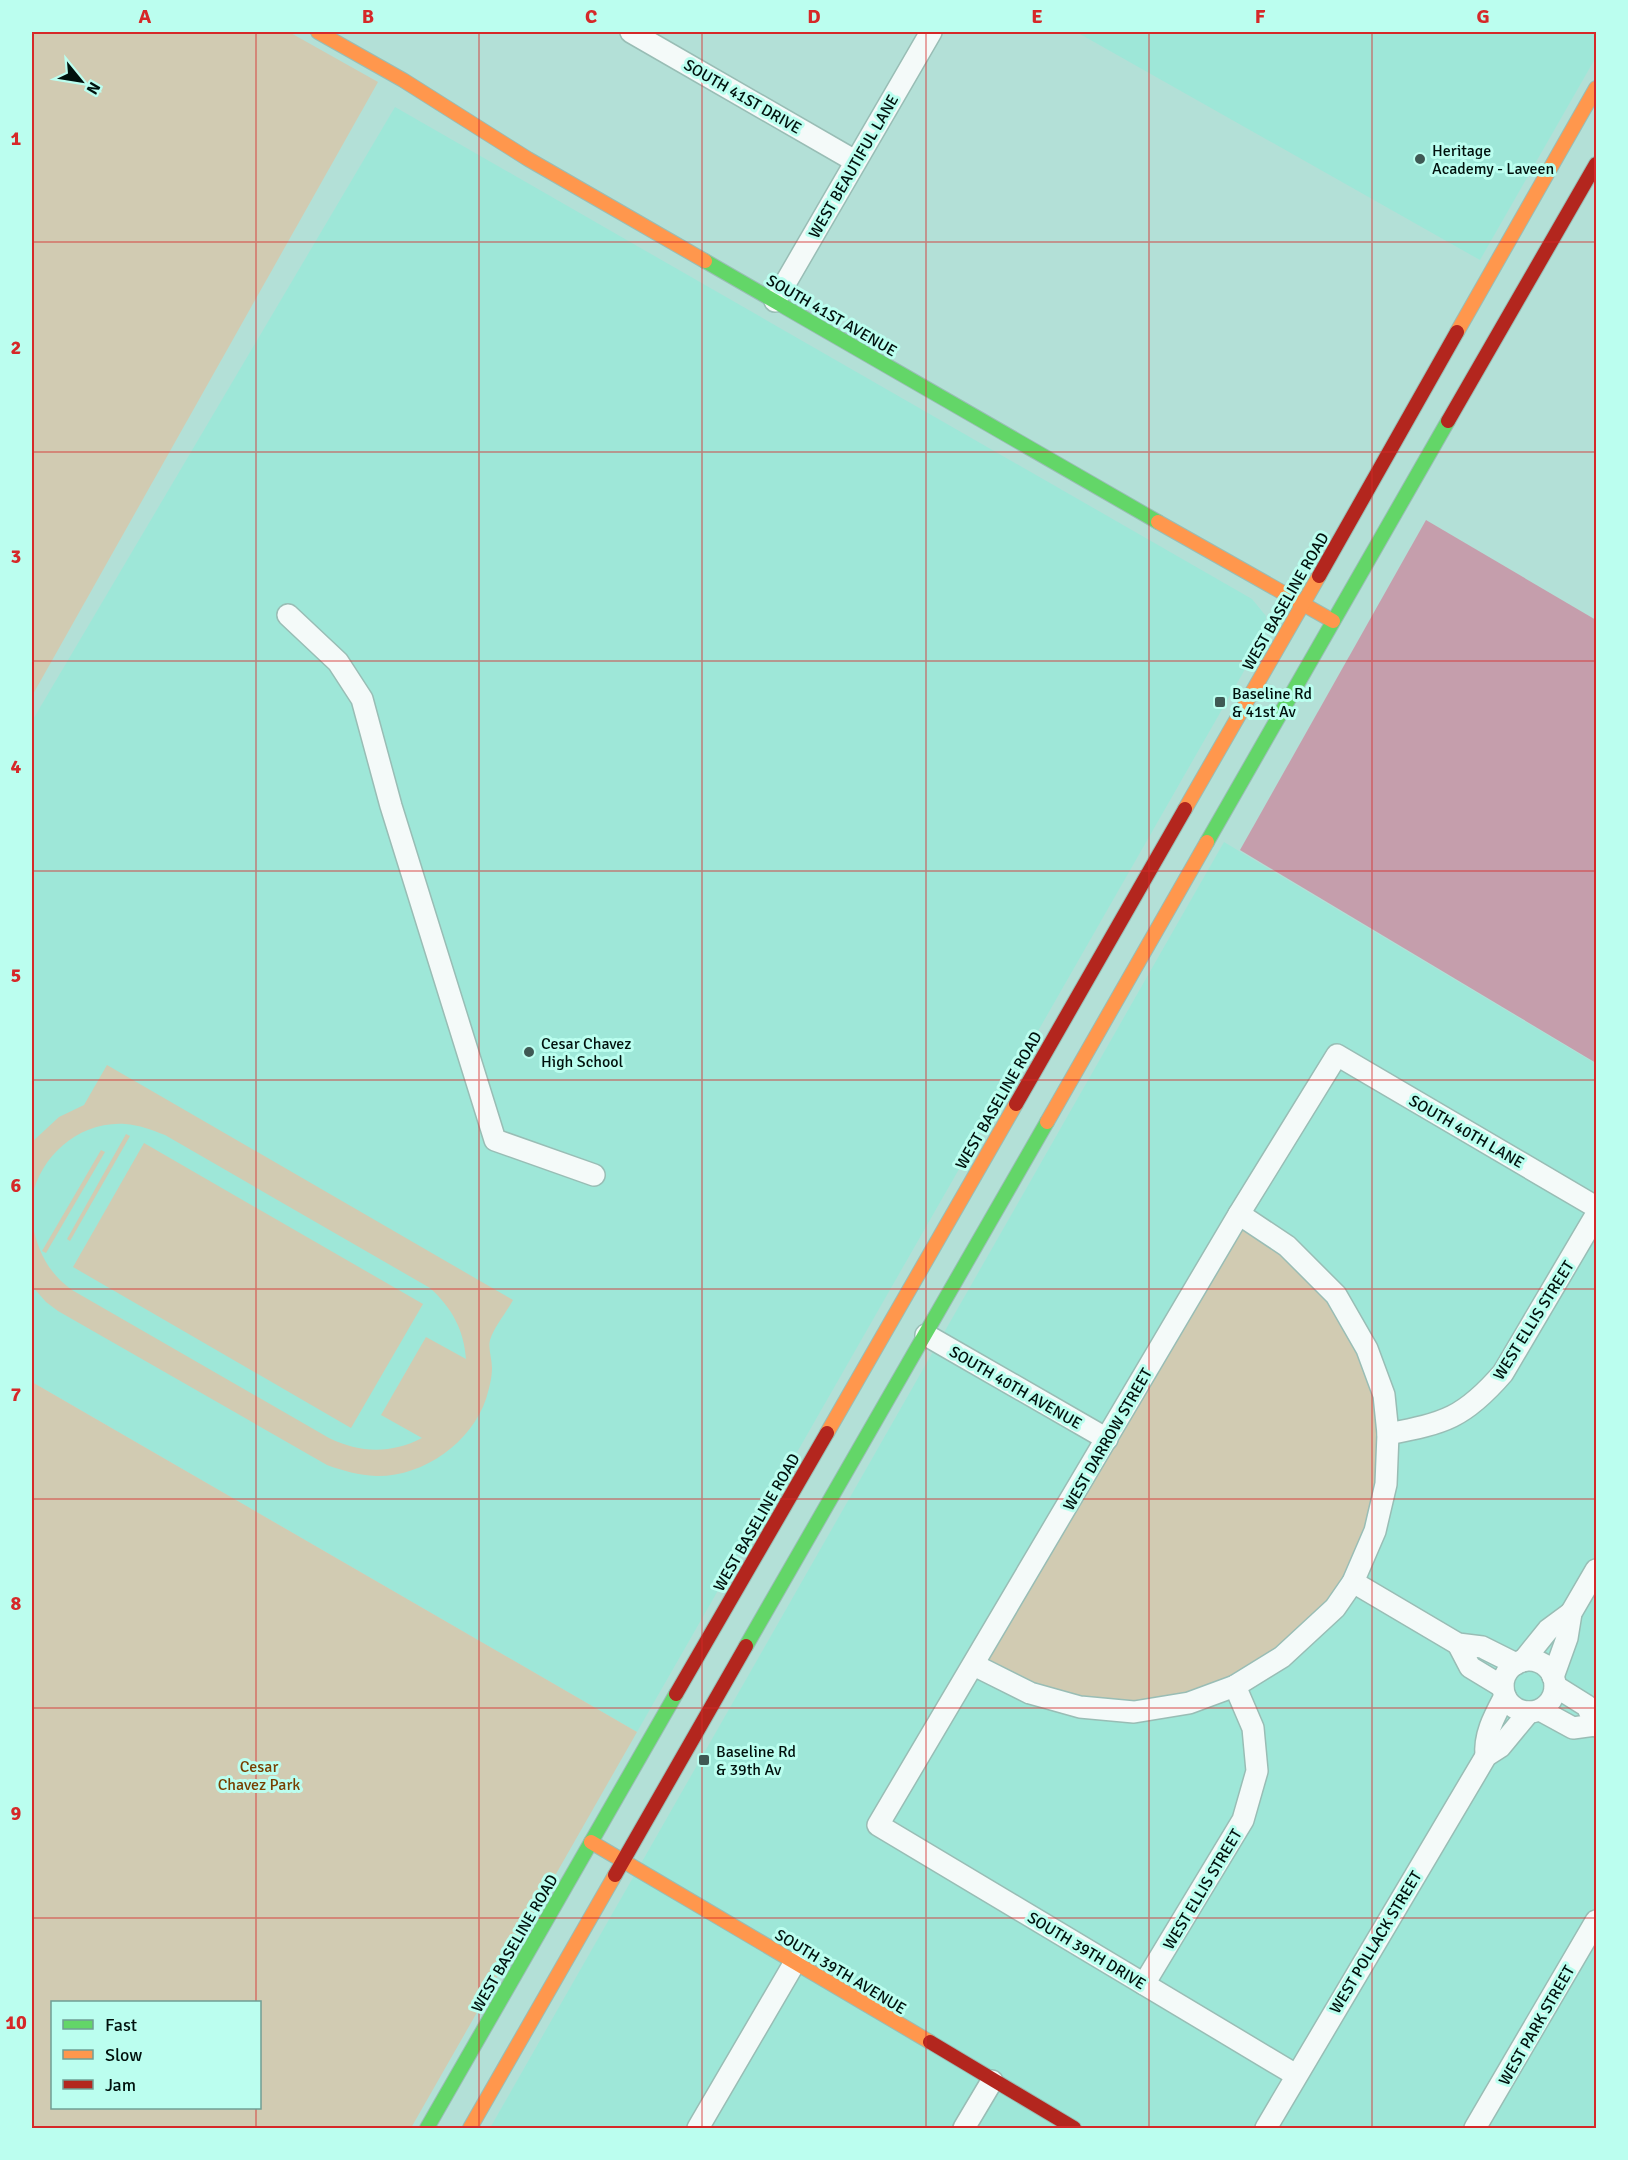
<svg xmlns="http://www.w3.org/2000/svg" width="1628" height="2160" font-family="Signika,sans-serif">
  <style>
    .built { fill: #9ee7d8 }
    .green { fill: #d1cbb2; fill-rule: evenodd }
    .water { fill: #c59eac }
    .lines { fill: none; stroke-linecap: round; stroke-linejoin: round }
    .street-casing { stroke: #99bdb5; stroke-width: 24 }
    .fast-casing { stroke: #99bdb5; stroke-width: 16 }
    .slow-casing { stroke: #99bdb5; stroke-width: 16 }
    .jam-casing { stroke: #99bdb5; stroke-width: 16 }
    .street { stroke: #f4faf9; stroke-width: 21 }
    .fast { stroke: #63d668; stroke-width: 14 }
    .slow { stroke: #ff974d; stroke-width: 14 }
    .jam { stroke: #b3261e; stroke-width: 14 }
    .grid { fill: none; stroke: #d62828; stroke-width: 1.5; stroke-opacity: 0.55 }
    .poi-dot { fill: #3f5954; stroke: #bbfeef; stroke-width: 2 }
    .labels { text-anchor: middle; stroke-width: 6; stroke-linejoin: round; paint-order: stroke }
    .street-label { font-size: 16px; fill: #00110d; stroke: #bbfeef }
    .poi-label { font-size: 16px; fill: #00110d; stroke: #bbfeef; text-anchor: start }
    .park-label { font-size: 16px; fill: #783f00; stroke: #bbfeef }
    .neatline { fill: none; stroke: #d62828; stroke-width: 2 }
    .grid-label { font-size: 20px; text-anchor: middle; font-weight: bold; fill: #d62828 }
  </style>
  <rect width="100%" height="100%" fill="#b3e0d7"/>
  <g class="built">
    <polygon points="1081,32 1596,32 1596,57 1480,260 1080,34"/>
    <polygon points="395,107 1252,599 1266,616 1264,636 637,1732 32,1382 32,721"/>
    <polygon points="1224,842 1596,1064 1596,2128 490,2128"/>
  </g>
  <g class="green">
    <polygon points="32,32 289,32 378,82 32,696"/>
    <path d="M107,1065L513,1300C506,1313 494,1327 490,1340C488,1349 492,1359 492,1368C492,1378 489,1389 486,1399C471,1443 423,1477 376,1476C359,1475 343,1471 327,1465L58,1311L46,1302L32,1286V1223C38,1251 48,1273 72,1290L329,1438C360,1453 391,1454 422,1438L381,1415L426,1337L466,1359C464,1330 452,1308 430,1288L165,1135C152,1130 139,1125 125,1124C80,1121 41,1155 32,1197V1142L59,1117L84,1105Z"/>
    <polygon points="126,1134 130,1136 70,1241 67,1239"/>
    <polygon points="144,1143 423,1304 351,1428 73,1267"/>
    <polygon points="101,1150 105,1152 46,1253 42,1251"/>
    <polygon points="1239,1214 1336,1295 1384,1395 1375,1531 1317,1626 1189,1703 1080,1707 974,1665"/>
    <path d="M32,1382L637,1732L411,2128H32ZM52,2002H260V2108H52Z"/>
  </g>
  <polygon class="water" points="1426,520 1596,620 1596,1063 1240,850"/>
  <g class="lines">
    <g class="street-casing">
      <g id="street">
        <polyline points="631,32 855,161"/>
        <polyline points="775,301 931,32"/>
        <polyline points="288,615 338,662 362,699 391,806 495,1140 594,1175"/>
        <polyline points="926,1335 1107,1439"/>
        <path d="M1388,1434C1445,1423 1464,1418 1503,1373L1596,1215"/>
        <polyline points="1353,1582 1458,1644 1482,1647 1516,1664"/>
        <polyline points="1458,1644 1470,1667 1503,1687"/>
        <circle cx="1529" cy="1686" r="26"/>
        <polyline points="1523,1661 1548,1630 1571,1613"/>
        <polyline points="974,1665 1030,1693 1080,1707 1134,1712 1189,1703 1235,1686 1282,1657 1335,1608 1353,1582 1375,1531 1386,1484 1388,1434 1384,1395 1367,1349 1336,1295 1287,1246 1239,1214"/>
        <polyline points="1553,1677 1567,1638 1571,1613 1596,1570"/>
        <polyline points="1555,1686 1587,1706 1596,1726"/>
        <polyline points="1540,1710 1573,1728 1595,1725"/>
        <path d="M1486,1756C1484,1734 1495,1715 1505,1696"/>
        <polyline points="1144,1984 1243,1820 1257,1771 1253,1728 1235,1686"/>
        <polyline points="1296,2075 878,1825 1239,1214 1337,1055 1596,1207"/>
        <polyline points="698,2128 795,1962"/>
        <polyline points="964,2128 992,2081"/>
        <polyline points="1266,2128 1486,1756 1500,1747 1529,1712"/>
        <polyline points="1475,2128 1596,1921"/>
      </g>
    </g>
    <g class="fast-casing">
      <g id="fast">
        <polyline points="705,261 1158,522"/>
        <polyline points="1207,842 1448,421"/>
        <polyline points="746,1646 1047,1122"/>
        <polyline points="427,2128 676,1694"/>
      </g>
    </g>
    <g class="slow-casing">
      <g id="slow">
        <polyline points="318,32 403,80 528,159 705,261"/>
        <polyline points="1457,332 1596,88"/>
        <polyline points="1158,522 1333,621"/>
        <polyline points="1185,809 1319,576"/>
        <polyline points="1047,1122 1207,842"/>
        <polyline points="827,1433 1016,1104"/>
        <polyline points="591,1842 930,2042"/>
        <polyline points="470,2128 615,1875"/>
      </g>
    </g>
    <g class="jam-casing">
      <g id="jam">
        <polyline points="1448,421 1596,164"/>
        <polyline points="1319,576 1457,332"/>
        <polyline points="1016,1104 1185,809"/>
        <polyline points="676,1694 827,1433"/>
        <polyline points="615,1875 746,1646"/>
        <polyline points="930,2042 1074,2128"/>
      </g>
    </g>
    <use href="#street" class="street"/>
    <use href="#fast" class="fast"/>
    <use href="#slow" class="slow"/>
    <use href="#jam" class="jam"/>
  </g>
  <path class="grid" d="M256,32V2002M479,32V2128M702,32V2128M926,32V2128M1149,32V2128M1372,32V2128M32,242H1596M32,452H1596M32,661H1596M32,871H1596M32,1080H1596M32,1289H1596M32,1499H1596M32,1708H1596M32,1918H1596M256,2108V2128"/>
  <g class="poi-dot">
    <circle cx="1420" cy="159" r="6"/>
    <rect x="1214" y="696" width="12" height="12" rx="3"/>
    <circle cx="529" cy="1052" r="6"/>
    <rect x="698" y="1754" width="12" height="12" rx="3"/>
  </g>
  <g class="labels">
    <g class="street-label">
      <text transform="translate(743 96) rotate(30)" y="6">SOUTH 41ST DRIVE</text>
      <text transform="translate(853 166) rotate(-60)" y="6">WEST BEAUTIFUL LANE</text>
      <text transform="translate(832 315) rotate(30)" y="6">SOUTH 41ST AVENUE</text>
      <text transform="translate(1285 601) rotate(-60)" y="6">WEST BASELINE ROAD</text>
      <text transform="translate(998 1100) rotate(-60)" y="6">WEST BASELINE ROAD</text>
      <text transform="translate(1467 1131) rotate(30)" y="6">SOUTH 40TH LANE</text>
      <text transform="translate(1533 1320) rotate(-58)" y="6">WEST ELLIS STREET</text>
      <text transform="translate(1016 1387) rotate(30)" y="6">SOUTH 40TH AVENUE</text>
      <text transform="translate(1107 1439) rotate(-60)" y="6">WEST DARROW STREET</text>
      <text transform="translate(756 1522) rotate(-60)" y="6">WEST BASELINE ROAD</text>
      <text transform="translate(1202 1889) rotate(-59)" y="6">WEST ELLIS STREET</text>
      <text transform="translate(1375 1942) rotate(-59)" y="6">WEST POLLACK STREET</text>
      <text transform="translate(514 1943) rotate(-60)" y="6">WEST BASELINE ROAD</text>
      <text transform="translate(1087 1950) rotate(31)" y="6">SOUTH 39TH DRIVE</text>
      <text transform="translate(841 1971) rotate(31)" y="6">SOUTH 39TH AVENUE</text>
      <text transform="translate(1536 2025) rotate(-60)" y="6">WEST PARK STREET</text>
    </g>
    <g class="poi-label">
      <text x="1432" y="156">Heritage<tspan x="1432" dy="18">Academy - Laveen</tspan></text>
      <text x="1232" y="699">Baseline Rd<tspan x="1232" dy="18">&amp; 41st Av</tspan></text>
      <text x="541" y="1049">Cesar Chavez<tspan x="541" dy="18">High School</tspan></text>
      <text x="716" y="1757">Baseline Rd<tspan x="716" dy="18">&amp; 39th Av</tspan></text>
    </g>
    <g class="park-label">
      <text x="259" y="1772">Cesar<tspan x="259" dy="18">Chavez Park</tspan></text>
    </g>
  </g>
  <rect width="1628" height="2160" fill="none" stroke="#bbfeef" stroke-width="66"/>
  <rect x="51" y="2001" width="210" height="108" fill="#bbfeef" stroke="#709f95" stroke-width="1.5"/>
  <rect x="63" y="2020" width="30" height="9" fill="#63d668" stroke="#709f95" stroke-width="1.5"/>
  <text x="105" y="2031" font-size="18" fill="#00110d">Fast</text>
  <rect x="63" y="2050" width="30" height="9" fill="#ff974d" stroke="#709f95" stroke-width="1.5"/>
  <text x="105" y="2061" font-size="18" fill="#00110d">Slow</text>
  <rect x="63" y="2080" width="30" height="9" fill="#b3261e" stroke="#709f95" stroke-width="1.5"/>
  <text x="105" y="2091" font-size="18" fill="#00110d">Jam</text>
  <g transform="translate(81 81) rotate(120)" stroke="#bbfeef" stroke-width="4.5" paint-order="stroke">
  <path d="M0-4.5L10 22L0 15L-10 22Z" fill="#00110d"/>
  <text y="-9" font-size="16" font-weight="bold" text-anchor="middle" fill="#00110d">N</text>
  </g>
  <rect x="33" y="33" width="1562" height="2094" class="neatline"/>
  <g class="grid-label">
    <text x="145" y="23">A</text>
    <text x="368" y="23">B</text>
    <text x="591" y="23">C</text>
    <text x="814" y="23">D</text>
    <text x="1037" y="23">E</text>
    <text x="1260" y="23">F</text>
    <text x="1483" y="23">G</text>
    <text x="16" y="145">1</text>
    <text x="16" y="354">2</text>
    <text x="16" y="563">3</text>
    <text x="16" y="773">4</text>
    <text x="16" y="982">5</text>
    <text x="16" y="1192">6</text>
    <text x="16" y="1401">7</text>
    <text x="16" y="1610">8</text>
    <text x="16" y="1820">9</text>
    <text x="16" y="2029">10</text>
  </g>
</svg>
